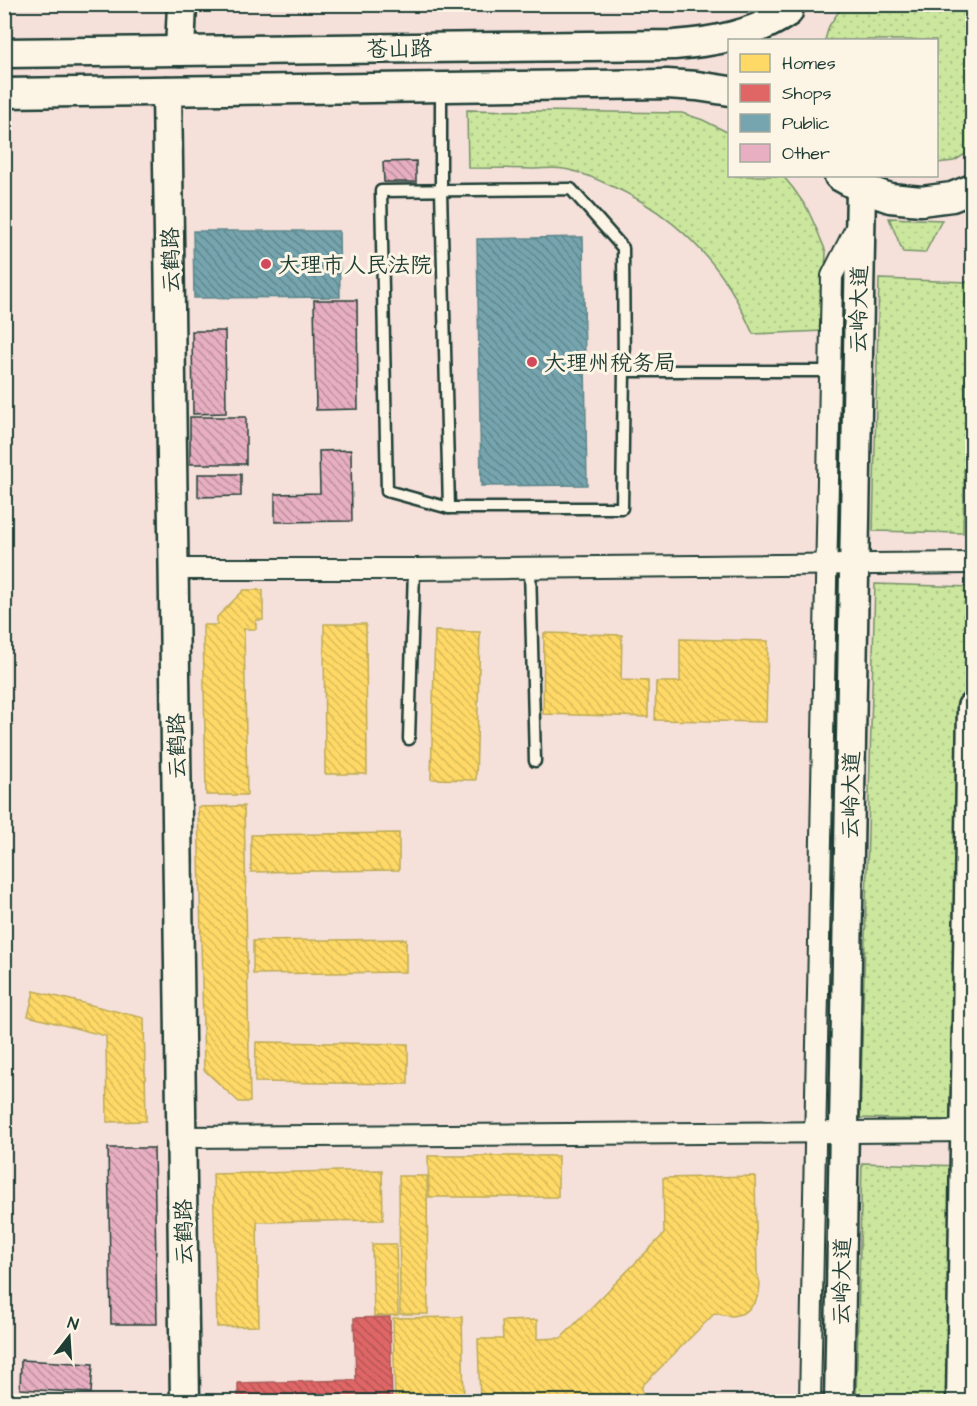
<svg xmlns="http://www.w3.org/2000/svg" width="977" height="1406" font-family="'Architects Daughter','LXGW WenKai TC',sans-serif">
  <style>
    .grass { fill: url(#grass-dots); stroke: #759268; stroke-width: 1.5 }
    .homes { fill: url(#homes-back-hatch); stroke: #bcaa57; stroke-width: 1.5 }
    .shops { fill: url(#shops-back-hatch); stroke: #a65a57; stroke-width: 1.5 }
    .public { fill: url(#public-back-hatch); stroke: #5c868a; stroke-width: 1.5 }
    .building { fill: url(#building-back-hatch); stroke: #1f3d34; stroke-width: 1.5 }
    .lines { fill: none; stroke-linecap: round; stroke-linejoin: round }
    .lane-casing { stroke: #1f3d34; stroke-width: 15 }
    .street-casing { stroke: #1f3d34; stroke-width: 24 }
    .secondary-casing { stroke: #1f3d34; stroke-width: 33 }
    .lane { stroke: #fcf5e5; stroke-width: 10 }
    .street { stroke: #fcf5e5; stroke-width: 20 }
    .secondary { stroke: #fcf5e5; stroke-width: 28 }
    .poi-dot { fill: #d1495b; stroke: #fcf5e5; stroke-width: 2 }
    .labels { text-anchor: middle; stroke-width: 6; stroke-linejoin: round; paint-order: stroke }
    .street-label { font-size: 22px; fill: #1f3d34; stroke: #fcf5e5 }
    .poi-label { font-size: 22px; fill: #1f3d34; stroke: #fcf5e5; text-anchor: start }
  </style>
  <defs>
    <pattern id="grass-dots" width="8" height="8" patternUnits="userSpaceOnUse" patternTransform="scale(1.5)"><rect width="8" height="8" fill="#cbe69d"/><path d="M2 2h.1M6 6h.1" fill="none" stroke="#aec688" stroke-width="1.8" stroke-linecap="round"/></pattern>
    <pattern id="homes-back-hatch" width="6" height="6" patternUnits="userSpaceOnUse" patternTransform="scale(1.5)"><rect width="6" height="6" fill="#ffd966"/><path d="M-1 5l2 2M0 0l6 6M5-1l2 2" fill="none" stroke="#dabb59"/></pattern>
    <pattern id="shops-back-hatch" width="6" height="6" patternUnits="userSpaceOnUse" patternTransform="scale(1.5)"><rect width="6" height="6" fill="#e06666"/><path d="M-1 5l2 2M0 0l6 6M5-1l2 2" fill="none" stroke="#b55555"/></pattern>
    <pattern id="public-back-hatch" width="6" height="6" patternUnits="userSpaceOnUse" patternTransform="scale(1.5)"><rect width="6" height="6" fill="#76a5af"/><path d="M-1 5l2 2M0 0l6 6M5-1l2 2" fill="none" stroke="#60888f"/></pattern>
    <pattern id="building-back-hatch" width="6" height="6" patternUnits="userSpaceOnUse" patternTransform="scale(1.5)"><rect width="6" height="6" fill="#e7afc1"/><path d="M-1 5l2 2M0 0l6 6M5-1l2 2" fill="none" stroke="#bb909e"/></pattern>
  </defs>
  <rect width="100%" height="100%" fill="#f6e0da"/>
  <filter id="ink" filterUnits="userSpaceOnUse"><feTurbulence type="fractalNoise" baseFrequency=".0167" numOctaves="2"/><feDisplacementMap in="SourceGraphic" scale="12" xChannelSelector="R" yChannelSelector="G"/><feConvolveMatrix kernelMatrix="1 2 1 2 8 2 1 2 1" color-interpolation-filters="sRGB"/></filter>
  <g filter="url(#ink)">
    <g class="grass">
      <polygon points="843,5 972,5 972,150 954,161 937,163 936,40 825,40 829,26"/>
      <path d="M467,110L682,113L703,120L729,133L730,176H783L793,188L807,208L817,230L826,252L823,331L753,334C745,316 737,298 726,282C697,239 655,204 607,184C594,178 579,171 564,169C554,167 543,169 532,169C511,168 490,168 468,168Z"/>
      <polygon points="889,218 942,220 925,253 903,252"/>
      <polygon points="879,279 969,282 963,533 873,531"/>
      <polygon points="875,584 972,587 972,663 960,1121 860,1118"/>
      <polygon points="862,1163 962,1166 956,1401 856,1402"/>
    </g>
    <g class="homes">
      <polygon points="244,590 263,590 263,620 256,620 256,629 244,629 247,795 206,795 203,625 217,625 217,617"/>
      <polygon points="324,624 366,624 367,774 325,774"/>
      <polygon points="435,631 480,632 476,780 431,779"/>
      <polygon points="544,633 622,635 621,680 648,681 648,717 543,714"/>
      <polygon points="680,639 768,641 766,722 655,720 656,682 680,682"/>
      <polygon points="244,806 250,1102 239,1102 204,1070 198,807"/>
      <polygon points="399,833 399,870 251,872 251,835"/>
      <polygon points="406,939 406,972 253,974 253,941"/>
      <polygon points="34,991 144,1018 146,1121 107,1122 106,1036 28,1016"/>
      <polygon points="256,1042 408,1044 408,1084 255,1082"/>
      <polygon points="428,1156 558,1156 558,1197 429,1197"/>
      <polygon points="382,1170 383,1220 257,1222 259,1326 217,1327 213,1174"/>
      <polygon points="399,1176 427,1176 428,1314 400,1314"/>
      <polygon points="755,1176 757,1273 760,1283 759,1293 755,1302 748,1310 741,1314 732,1316 723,1315 715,1313 642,1386 642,1402 480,1402 478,1339 503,1339 502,1321 537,1320 537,1339 561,1338 664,1234 663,1178"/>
      <polygon points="372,1244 396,1244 398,1315 374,1316"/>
      <polygon points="462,1317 464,1402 395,1402 393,1318"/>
    </g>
    <polygon class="shops" points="390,1317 392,1402 238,1402 238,1383 356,1380 354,1318"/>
    <g class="public">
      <polygon points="193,231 339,231 340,297 194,298"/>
      <polygon points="583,237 587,485 481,486 477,239"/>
    </g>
    <g class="building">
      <polygon points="416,161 416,182 384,182 383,162"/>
      <polygon points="314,300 357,300 358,409 316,410"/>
      <polygon points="192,331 225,331 226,413 193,414"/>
      <rect x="190" y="417" width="56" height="47"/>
      <polygon points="351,450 352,521 275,522 275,494 320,493 319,451"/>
      <polygon points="198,474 241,474 241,496 198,497"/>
      <polygon points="108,1148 154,1148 157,1324 111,1324"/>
      <polygon points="21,1360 93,1364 91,1393 20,1389"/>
    </g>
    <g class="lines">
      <g class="lane-casing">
        <g id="lane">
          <polyline points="441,87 441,190 449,508"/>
          <polygon points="571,189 623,248 624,371 622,508 449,508 387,491 381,191"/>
          <polyline points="624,371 830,371"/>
          <polyline points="530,568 535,761"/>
          <polyline points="409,739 414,569"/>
        </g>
      </g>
      <g class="street-casing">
        <g id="street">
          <polyline points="174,569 414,569 972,563"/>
          <polyline points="182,1137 972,1131"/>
          <polyline points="810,1402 832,276 857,226"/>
        </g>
      </g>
      <g class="secondary-casing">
        <g id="secondary">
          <polyline points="180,51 182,4"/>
          <path d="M4,53L674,45C714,42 754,35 788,12"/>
          <polyline points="167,91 185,1402"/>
          <polyline points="4,93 667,84 697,86 730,91"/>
          <polyline points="839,176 861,188 890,198 921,201 952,197 972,189"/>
          <polyline points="839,1402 861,188"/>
          <polyline points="961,1402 972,707"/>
        </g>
      </g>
      <use href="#lane" class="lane"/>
      <use href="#street" class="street"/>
      <use href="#secondary" class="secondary"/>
    </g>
  </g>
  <g class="poi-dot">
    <circle cx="266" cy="264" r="6"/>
    <circle cx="532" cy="362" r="6"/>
  </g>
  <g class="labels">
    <g class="street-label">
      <text transform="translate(399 48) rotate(-1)" y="8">苍山路</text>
      <text transform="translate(170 260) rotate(-91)" y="8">云鹤路</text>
      <text transform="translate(858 309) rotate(-89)" y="8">云岭大道</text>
      <text transform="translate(176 746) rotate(-91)" y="8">云鹤路</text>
      <text transform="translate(850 795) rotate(-89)" y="8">云岭大道</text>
      <text transform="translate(183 1232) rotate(-91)" y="8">云鹤路</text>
      <text transform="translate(841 1281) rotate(-89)" y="8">云岭大道</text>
    </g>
    <g class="poi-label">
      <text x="278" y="272">大理市人民法院</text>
      <text x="544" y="370">大理州税务局</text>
    </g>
  </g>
  <rect width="977" height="1406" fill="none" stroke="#fcf5e5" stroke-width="24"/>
  <rect x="12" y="12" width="953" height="1382" fill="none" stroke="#1f3d34" stroke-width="2" filter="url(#ink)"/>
  <rect x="728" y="39" width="210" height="138" fill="#fcf5e5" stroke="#a4ab9e" stroke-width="1.5"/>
  <rect x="740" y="54" width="30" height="18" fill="#ffd966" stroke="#a4ab9e" stroke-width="1.5"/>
  <text x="782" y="69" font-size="18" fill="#1f3d34">Homes</text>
  <rect x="740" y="84" width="30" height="18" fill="#e06666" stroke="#a4ab9e" stroke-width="1.5"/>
  <text x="782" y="99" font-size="18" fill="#1f3d34">Shops</text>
  <rect x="740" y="114" width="30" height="18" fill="#76a5af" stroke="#a4ab9e" stroke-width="1.5"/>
  <text x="782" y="129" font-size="18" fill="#1f3d34">Public</text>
  <rect x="740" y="144" width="30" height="18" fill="#e7afc1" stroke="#a4ab9e" stroke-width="1.5"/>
  <text x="782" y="159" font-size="18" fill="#1f3d34">Other</text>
  <g transform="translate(69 1337) rotate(17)" stroke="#fcf5e5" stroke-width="4.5" paint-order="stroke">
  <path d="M0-4.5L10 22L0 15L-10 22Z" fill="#1f3d34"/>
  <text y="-9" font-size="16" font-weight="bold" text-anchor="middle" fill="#1f3d34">N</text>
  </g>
</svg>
